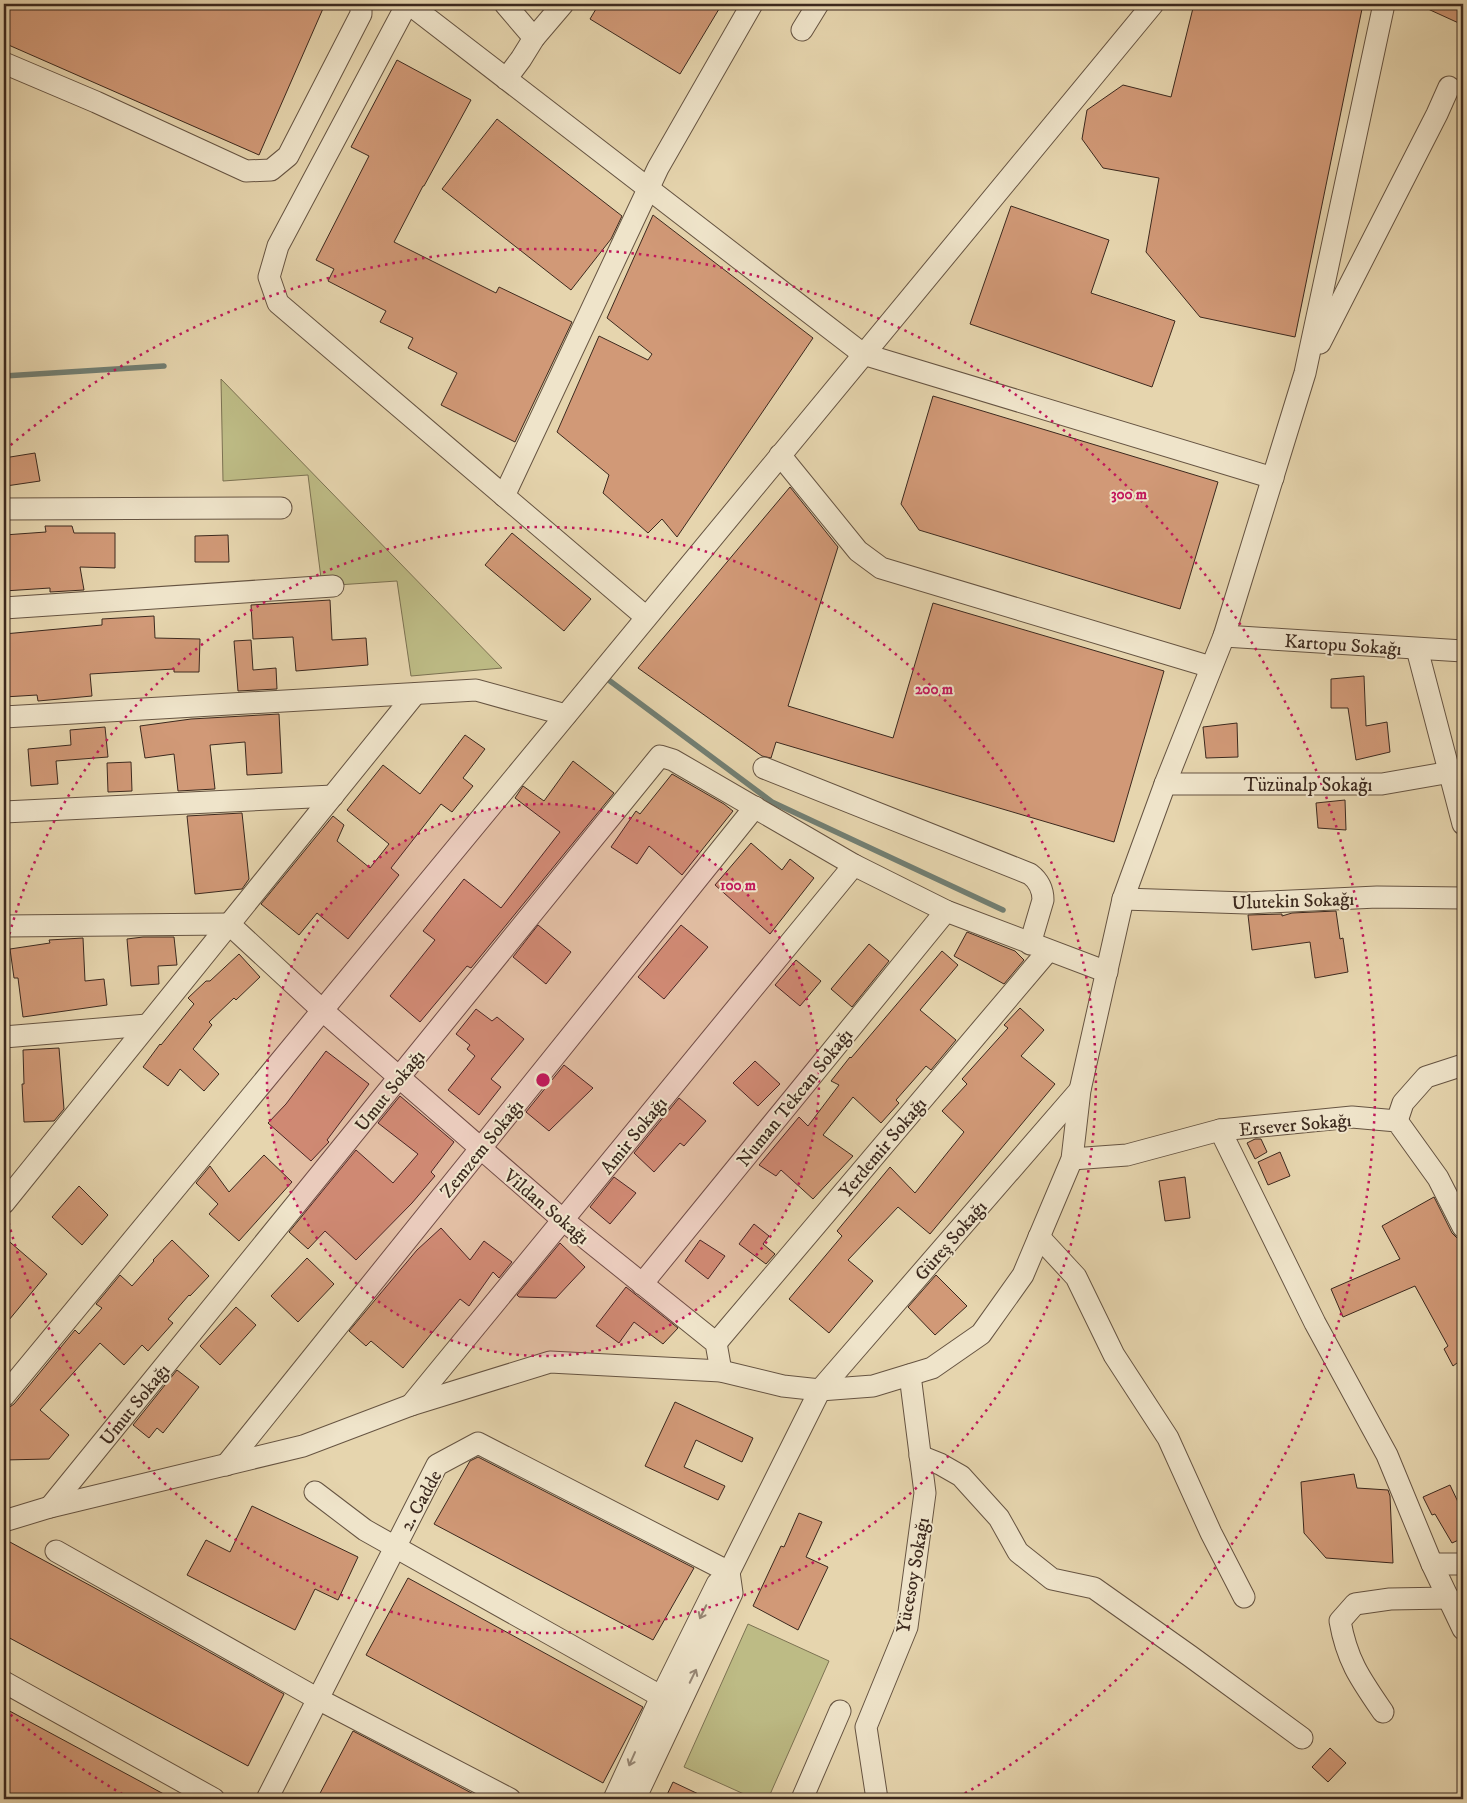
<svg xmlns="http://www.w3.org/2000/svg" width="1467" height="1803" font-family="'IM FELL DW Pica',serif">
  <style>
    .green { fill: #bdbb85; stroke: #7c7252 }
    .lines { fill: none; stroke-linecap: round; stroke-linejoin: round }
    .stream { stroke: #727f73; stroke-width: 5.5 }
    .building { fill: #d19977; stroke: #3c291e }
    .minor-casing { stroke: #665442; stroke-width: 23 }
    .minor { stroke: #efe4ca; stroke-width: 21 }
    .oneway { stroke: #968674 }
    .ring { fill: none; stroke: #c2185b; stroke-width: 2.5; stroke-dasharray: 2.5 5 }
    .labels { text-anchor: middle; stroke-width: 4; stroke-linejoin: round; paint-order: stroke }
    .street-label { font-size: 19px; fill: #3c291e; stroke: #efe4ca }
    .centre { fill: #c2185b; stroke: #efe4ca; stroke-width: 2.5 }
    .ring-label { font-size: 15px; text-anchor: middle; font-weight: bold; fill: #c2185b; stroke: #efe4ca; stroke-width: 4; stroke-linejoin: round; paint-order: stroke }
  </style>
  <rect width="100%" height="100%" fill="#e6d5ae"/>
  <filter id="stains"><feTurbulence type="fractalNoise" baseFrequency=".004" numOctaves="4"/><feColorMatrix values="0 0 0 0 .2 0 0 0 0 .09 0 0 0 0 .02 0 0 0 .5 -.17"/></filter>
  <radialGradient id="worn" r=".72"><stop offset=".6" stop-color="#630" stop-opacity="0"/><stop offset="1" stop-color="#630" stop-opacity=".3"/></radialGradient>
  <g class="green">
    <polygon points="221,379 502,668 411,676 397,581 322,586 308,475 223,481"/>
    <polygon points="748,1624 829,1661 768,1799 755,1799 684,1767"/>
  </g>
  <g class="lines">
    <g class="stream">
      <polyline points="4,376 164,366"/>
      <polyline points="610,681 772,802 1003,910"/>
    </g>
  </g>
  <g class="building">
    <polygon points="9,4 325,4 259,155 4,43 4,15"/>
    <polygon points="599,4 722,4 680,74 590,19"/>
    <polygon points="1194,4 1363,4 1295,337 1200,317 1146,252 1159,178 1103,168 1082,139 1087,110 1123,85 1171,97"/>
    <polygon points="1417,4 1463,4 1463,25"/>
    <polygon points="397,60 471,100 424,186 423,186 394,242 496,293 499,287 572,322 515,442 441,405 457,373 408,348 413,338 380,322 386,311 328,281 334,269 316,260 369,156 351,147"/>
    <polygon points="497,119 622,216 611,239 571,290 442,189"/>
    <polygon points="1011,206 1109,240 1091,293 1175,321 1152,387 970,324"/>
    <polygon points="653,215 813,338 677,537 662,519 648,533 603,493 609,475 557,432 599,336 648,360 652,354 607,318"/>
    <polygon points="933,396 1218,482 1180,609 919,530 901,504"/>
    <polygon points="35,453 40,481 6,486 4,458"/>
    <polygon points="790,487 838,547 788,706 893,738 933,603 1164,671 1114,842 776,742 771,758 762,756 638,668"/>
    <polygon points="45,526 72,526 74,533 115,533 115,568 80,567 84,590 50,592 50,588 4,591 4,535 46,532"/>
    <polygon points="512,533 591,599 564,631 485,565"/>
    <polygon points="228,535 229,562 195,562 195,536"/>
    <polygon points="330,600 332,640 366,638 368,665 296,671 293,637 253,639 251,605"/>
    <polygon points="154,616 155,638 200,639 199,672 174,672 174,669 90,674 92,696 38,701 37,695 4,697 4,634 102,625 102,619"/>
    <polygon points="251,640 253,670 276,668 277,689 238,691 234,641"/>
    <polygon points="1364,676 1366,726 1387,722 1390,752 1356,760 1348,708 1331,708 1331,679"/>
    <polygon points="279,714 282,773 247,775 245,742 210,745 215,789 178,791 174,754 145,758 140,726 191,719"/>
    <polygon points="1237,723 1238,757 1206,758 1203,727"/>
    <polygon points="105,727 108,757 56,761 58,784 31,786 28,749 71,745 70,730"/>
    <polygon points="465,735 485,749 463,778 473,786 452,812 441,804 391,868 399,875 348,939 317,913 299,935 261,904 333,816 344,825 337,841 370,868 389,844 347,810 383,765 420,794"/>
    <polygon points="573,761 614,793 471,968 467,966 420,1022 390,996 435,940 423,931 464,879 501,908 560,832 515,798 523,786 544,801"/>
    <polygon points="131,762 132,791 108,792 107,763"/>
    <polygon points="672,774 724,804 733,811 682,875 649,846 637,864 611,847 636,811 640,814"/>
    <polygon points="1345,800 1346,830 1318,828 1316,803"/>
    <polygon points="242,813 249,879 242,889 195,894 187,816"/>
    <polygon points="751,843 782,870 790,859 814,878 770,934 715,885"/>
    <polygon points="1336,911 1340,939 1343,938 1348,972 1315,978 1310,942 1252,950 1248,915 1282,914 1282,916 1292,913"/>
    <polygon points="538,925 571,952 546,984 513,957"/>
    <polygon points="681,925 708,947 664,999 638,977"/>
    <polygon points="967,932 1015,951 1024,960 1004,984 954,956"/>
    <polygon points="143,937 174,937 177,965 158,966 159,984 131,986 127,939"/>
    <polygon points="83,938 85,981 104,979 107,1005 23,1017 18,978 14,978 10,949 50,943 49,940"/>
    <polygon points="869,944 889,961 852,1007 831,989"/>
    <polygon points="942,951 958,965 920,1010 956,1040 931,1070 926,1066 896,1100 899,1103 881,1123 853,1097 823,1135 853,1156 813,1199 781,1170 776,1176 759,1165 799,1117 808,1126 839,1085 831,1081 850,1057 851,1058"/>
    <polygon points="239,954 260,977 236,1000 234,998 209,1022 212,1025 193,1049 219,1074 204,1091 180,1069 168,1086 143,1067 160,1044 161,1045 194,1004 188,998 206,981 210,981"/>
    <polygon points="796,960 821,981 800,1006 775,985"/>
    <polygon points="1020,1008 1044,1030 1021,1056 1055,1084 930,1234 898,1207 848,1260 873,1281 829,1333 789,1299 842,1236 837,1231 890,1167 915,1193 964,1132 942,1111 967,1084 962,1079 1008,1028 1004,1025"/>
    <polygon points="476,1009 492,1021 497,1017 524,1039 491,1079 501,1087 479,1115 448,1090 475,1056 467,1049 470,1045 456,1034"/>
    <polygon points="59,1048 64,1109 54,1121 24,1122 22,1084 24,1084 23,1050"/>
    <polygon points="326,1051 369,1084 327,1140 329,1142 311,1161 268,1123 286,1104"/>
    <polygon points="755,1061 780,1084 758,1106 733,1083"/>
    <polygon points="564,1065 593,1088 549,1131 526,1112"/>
    <polygon points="400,1096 454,1142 431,1172 435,1176 412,1203 356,1260 325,1231 308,1249 289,1232 356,1150 393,1183 418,1154 378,1123"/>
    <polygon points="679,1098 706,1121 684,1146 680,1143 654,1172 634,1153"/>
    <polygon points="1255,1139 1261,1139 1267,1152 1255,1159 1247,1143"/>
    <polygon points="1280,1152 1290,1176 1268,1185 1258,1162"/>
    <polygon points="264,1155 292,1182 239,1241 209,1214 218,1204 196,1183 210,1166 229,1192"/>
    <polygon points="614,1177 636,1193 610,1224 590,1207"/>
    <polygon points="1185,1177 1190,1218 1165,1221 1159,1181"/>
    <polygon points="79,1186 108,1215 82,1245 52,1217"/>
    <polygon points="1434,1197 1452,1233 1457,1238 1463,1239 1463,1374 1457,1363 1453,1366 1444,1349 1448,1346 1415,1286 1343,1317 1331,1289 1400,1259 1382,1226"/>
    <polygon points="754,1224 769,1236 763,1244 775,1254 766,1264 739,1244"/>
    <polygon points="441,1228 470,1260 484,1241 512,1262 499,1278 493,1272 469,1306 460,1299 403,1368 371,1341 366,1346 349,1331 417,1250"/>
    <polygon points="4,1237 47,1274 4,1326"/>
    <polygon points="172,1240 209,1276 190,1296 189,1295 168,1319 173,1323 148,1351 142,1345 124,1365 100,1343 40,1410 69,1435 49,1459 4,1460 4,1411 14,1404 75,1330 79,1334 102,1308 96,1304 120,1275 132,1286 154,1261 153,1260"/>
    <polygon points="700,1240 725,1256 708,1279 685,1261"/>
    <polygon points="560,1243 585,1267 556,1298 519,1297 517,1295"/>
    <polygon points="307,1258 334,1284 298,1322 271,1296"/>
    <polygon points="936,1275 967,1306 935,1335 908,1307"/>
    <polygon points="626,1287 678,1328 663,1344 634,1322 619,1343 596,1326"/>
    <polygon points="236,1307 256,1325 220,1365 200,1346"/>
    <polygon points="177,1370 199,1387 163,1433 157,1428 149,1438 133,1425"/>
    <polygon points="675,1402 753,1438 742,1462 696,1440 684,1467 725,1486 718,1500 645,1466"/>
    <polygon points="478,1457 694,1568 653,1640 434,1524 470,1461"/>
    <polygon points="1354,1474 1357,1488 1388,1490 1390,1496 1393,1563 1326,1558 1304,1533 1301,1482"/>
    <polygon points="1450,1485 1459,1504 1463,1502 1463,1538 1452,1543 1435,1514 1432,1515 1423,1497"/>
    <polygon points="252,1506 358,1557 338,1600 315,1589 295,1630 187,1575 206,1540 230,1552"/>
    <polygon points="799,1513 822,1522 806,1557 828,1567 798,1630 753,1606 781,1546 784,1547"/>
    <polygon points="8,1541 93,1587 284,1694 248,1766 4,1635 4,1549"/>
    <polygon points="408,1578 643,1707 603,1783 366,1655"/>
    <polygon points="4,1708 173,1799 4,1799"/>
    <polygon points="353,1731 483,1799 317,1799"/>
    <polygon points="1330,1748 1346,1763 1328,1782 1312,1767"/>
    <polygon points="673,1782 709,1799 665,1799"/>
  </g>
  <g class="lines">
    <g class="minor-casing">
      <g id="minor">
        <polyline points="407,4 278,246 269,277 278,303 646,617"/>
        <polyline points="409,4 863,354 1273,478"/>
        <polyline points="505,4 534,38"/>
        <polyline points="802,30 818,4"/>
        <polyline points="4,63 96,102 246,171 271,170 288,156 361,14 361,4"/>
        <polyline points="506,79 521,59 534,38 563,4"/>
        <polyline points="1320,343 1437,114 1449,87"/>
        <polyline points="780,455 858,551 881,568 1211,667"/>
        <polyline points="504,496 658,168 752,4"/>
        <polyline points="4,509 281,508"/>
        <polyline points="4,608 333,586"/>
        <polyline points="1224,636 1463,651"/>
        <polyline points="1417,649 1463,824"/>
        <polyline points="4,717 476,690 566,715"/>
        <path d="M764,768L1030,874C1039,881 1043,889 1043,900L1030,944"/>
        <polyline points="1165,784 1382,784 1451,772"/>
        <polyline points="4,812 333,796"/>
        <polyline points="1123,899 1247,903 1377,897 1463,898"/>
        <polyline points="4,926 229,924 322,1010 563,1220 716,1343 721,1371"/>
        <polyline points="4,1037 147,1025"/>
        <polyline points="1397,1121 1403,1103 1426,1077 1463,1065"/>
        <polyline points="1220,1130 1315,1323 1387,1455 1432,1564 1463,1629"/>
        <polyline points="1072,1159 1127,1155 1220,1130 1352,1117 1397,1121 1438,1178 1463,1227"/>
        <polyline points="4,1203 415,694"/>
        <polyline points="1039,1237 1076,1277 1114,1355 1168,1438 1211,1533 1244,1597"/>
        <polyline points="642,1284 946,911"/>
        <polyline points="716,1343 1048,951"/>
        <polyline points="4,1396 1153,4"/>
        <polyline points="411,1405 854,865"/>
        <polyline points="920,1456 940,1464 961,1476 999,1518 1018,1552 1052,1579 1094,1588 1190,1656 1302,1738"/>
        <polyline points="226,1465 755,807"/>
        <polyline points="315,1492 365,1530 678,1706"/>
        <polyline points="50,1507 660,756 673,760 854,865 946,911 1107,972"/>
        <polyline points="4,1521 50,1507 303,1446 411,1405 550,1362 721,1371 783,1386 820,1390 873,1386 932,1368 981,1334 1023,1275 1072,1159 1080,1090 1123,899 1165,784 1224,636 1305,373 1384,4"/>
        <polyline points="56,1551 318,1699 510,1799"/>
        <polyline points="1432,1564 1463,1564"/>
        <polyline points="4,1682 214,1799"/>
        <path d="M1383,1712C1361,1680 1347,1661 1340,1621L1355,1604L1390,1599L1449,1598"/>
        <polyline points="267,1799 437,1465 478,1443 729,1572"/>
        <polyline points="614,1799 661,1697 717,1584 729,1572 820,1390 1080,1090"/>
        <polyline points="635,1799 732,1593 729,1572"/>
        <polyline points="802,1799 840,1711"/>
        <polyline points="877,1799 866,1727 907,1627 925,1493 910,1375"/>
      </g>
    </g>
    <use href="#minor" class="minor"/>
  </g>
  <defs><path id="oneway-shaft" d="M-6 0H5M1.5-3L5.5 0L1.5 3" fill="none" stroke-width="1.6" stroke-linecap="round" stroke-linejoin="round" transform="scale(1.25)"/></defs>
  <g class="oneway">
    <use href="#oneway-shaft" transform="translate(703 1612) rotate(116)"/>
    <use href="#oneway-shaft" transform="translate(693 1676) rotate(-64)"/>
    <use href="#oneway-shaft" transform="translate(632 1759) rotate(114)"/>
  </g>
  <circle cx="543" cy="1080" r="276" fill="#c2185b" fill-opacity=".12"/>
  <g class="ring">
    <circle cx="543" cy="1080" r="276"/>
    <path d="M4 956A553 553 0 1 1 4 1204"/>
    <path d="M129 1798A829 829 0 0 1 5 1710M5 450A829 829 0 1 1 957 1798"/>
  </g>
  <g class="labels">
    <g class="street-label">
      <text transform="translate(1343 644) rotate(4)" y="7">Kartopu Sokağı</text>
      <text x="1308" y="791">Tüzünalp Sokağı</text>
      <text transform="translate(1293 900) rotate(-2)" y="7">Ulutekin Sokağı</text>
      <text transform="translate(389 1090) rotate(-51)" y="7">Umut Sokağı</text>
      <text transform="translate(794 1097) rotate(-51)" y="7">Numan Tekcan Sokağı</text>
      <text transform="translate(1295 1124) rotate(-5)" y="7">Ersever Sokağı</text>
      <text transform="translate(633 1135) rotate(-51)" y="7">Amir Sokağı</text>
      <text transform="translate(882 1147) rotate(-50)" y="7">Yerdemir Sokağı</text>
      <text transform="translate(481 1148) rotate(-51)" y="7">Zemzem Sokağı</text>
      <text transform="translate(547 1206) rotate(40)" y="7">Vildan Sokağı</text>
      <text transform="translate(950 1240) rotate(-49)" y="7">Güreş Sokağı</text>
      <text transform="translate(134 1404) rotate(-51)" y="7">Umut Sokağı</text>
      <text transform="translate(420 1500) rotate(-61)" y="7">2. Cadde</text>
      <text transform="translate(912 1575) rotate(-80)" y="7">Yücesoy Sokağı</text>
    </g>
  </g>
  <circle cx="543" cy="1080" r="8" class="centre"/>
  <g class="ring-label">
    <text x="1129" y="499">300 m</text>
    <text x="934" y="694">200 m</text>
    <text x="738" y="890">100 m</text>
  </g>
  <rect width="1467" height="1803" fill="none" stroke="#e6d5ae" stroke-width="20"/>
  <rect x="5" y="5" width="1457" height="1793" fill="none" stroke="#3c291e" stroke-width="2.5"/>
  <rect x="10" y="10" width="1447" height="1783" fill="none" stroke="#3c291e"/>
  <rect width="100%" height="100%" filter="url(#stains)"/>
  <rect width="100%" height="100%" fill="url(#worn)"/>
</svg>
